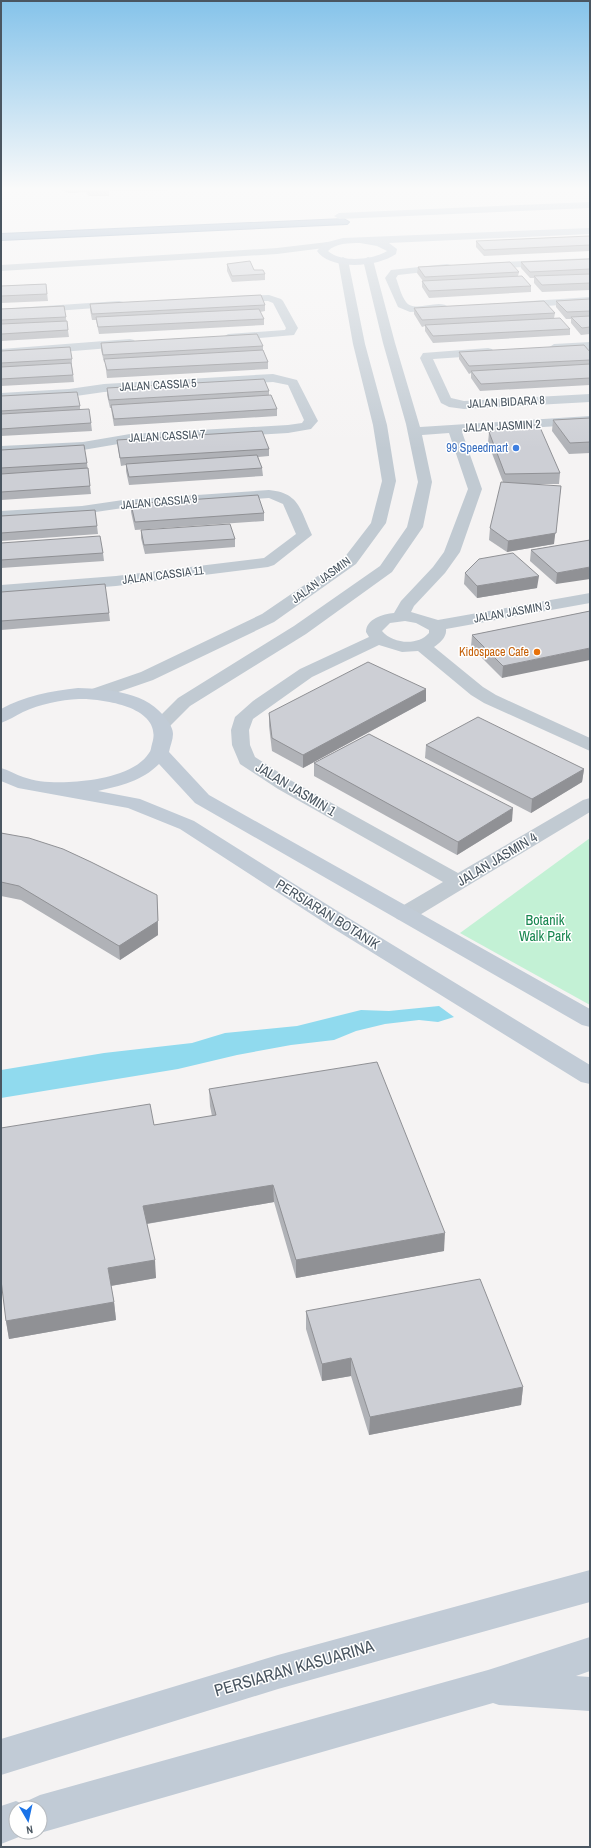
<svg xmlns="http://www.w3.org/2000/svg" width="591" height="1848" font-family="'Archivo Narrow',sans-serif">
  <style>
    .green { fill: #c3f1d5 }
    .water { fill: #90daee }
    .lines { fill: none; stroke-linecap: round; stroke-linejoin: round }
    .highway-casing { stroke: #7690ad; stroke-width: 2 }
    .street { fill: #c1cad2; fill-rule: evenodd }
    .secondary { fill: #c1cbd6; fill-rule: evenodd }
    .primary { fill: #b3c2d1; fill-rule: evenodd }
    .highway { fill: #8ba5c1; fill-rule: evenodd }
    .wall { fill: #b0b2b7 }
    .shaded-wall { fill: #909195 }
    .building { fill: #cdcfd5; stroke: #909195 }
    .shop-dot { fill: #3f7fe0; stroke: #fff; stroke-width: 1.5 }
    .food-dot { fill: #e8710a; stroke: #fff; stroke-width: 1.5 }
    .labels { text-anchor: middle; stroke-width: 3; stroke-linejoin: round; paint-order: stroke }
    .far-street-label { font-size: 12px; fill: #4a5661; stroke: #fff }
    .far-shop-label { font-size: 12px; fill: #366cbe; stroke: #fff; text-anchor: end }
    .far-food-label { font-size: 12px; fill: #c56008; stroke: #fff; text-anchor: end }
    .street-label { font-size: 14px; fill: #4a5661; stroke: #fff }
    .park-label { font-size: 14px; fill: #17864f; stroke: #fff }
    .near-street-label { font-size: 17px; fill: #4a5661; stroke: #fff }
  </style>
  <rect width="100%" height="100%" fill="#f5f3f3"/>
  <polygon class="green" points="590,838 590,1005 460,933"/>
  <polygon class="water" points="439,1006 454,1017 438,1022 419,1020 385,1024 356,1031 334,1040 291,1045 237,1055 178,1069 1,1098 1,1070 104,1053 192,1043 225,1033 297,1026 361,1010 389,1011"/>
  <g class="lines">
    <g class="highway-casing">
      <polygon id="highway" points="344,219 349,222 347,224 1,240 1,234"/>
    </g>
    <g class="street">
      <polygon points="328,242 333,245 332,247 277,254 1,271 1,265 277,248"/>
      <polygon points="343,257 348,260 365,344 387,425 396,481 386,523 356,564 274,622 153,680 101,698 95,699 89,698 86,694 89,690 141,672 262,614 344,558 371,523 382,481 373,425 353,344 338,260"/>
      <path d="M368,257L373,260L395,343L420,427L590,416V424L462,432L482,489L460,552L445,573L414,606L411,612L438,620L590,593V603L446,629C447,637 440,643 434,647L483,687L496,695L590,738V751L484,703L471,695L418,651L402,652L379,645L312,677L253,719L249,730L250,745L255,757L292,781L458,873L583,800L590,798V812L413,919L405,921L397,919L394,914L397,909L443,882L278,789L240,764L232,745L231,730L235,717L253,701L300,669L369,637L366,632C366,619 383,614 394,613L401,601L433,567L444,552L468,489L449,433L422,435L432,482L423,527L392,572L306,634L190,706L168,728L161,730L154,728L152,724L178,698L294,626L380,566L407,527L418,482L406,424L383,343L363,260ZM405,621L416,623L429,630V633C418,646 393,644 382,631L390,623Z"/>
      <polygon points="590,258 590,264 481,269 476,266 481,263"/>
      <path d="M447,264L451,265L452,267L451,269L398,275L396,278C399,286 401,295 406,302C415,314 440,297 449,308L447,310L410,312L398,307L385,278L391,270Z"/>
      <polygon points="269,295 281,299 283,301 298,328 294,335 224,341 222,338 228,334 285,330 286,328 273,303 268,301 232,302 226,299 232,296"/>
      <polygon points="590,297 590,303 516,308 510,305 516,302"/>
      <polygon points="119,301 123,302 125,304 123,306 1,315 1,309"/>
      <polygon points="130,339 134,340 136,343 134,346 1,357 1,349"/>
      <polygon points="590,342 590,350 554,352 548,348 554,344"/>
      <polygon points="488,348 492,349 494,352 492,355 433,359 451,398 464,401 590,394 590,402 464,409 449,407 441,403 420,358 423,353"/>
      <polygon points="273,374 297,380 318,421 311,429 288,433 130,442 83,450 1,454 1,446 83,442 130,434 288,425 302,423 304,420 288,385 273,382 104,392 69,397 1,401 1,393 69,389 104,384"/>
      <path d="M269,490C300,493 300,510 312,535L274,565L268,567L116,586L1,595V585L116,576L264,558L296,534L283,504L269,498L123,508L82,514L1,519V511L82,506L123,500Z"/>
    </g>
    <g class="secondary">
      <path d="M590,228V234L389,243L397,249L396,254C378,267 331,271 317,251L324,243L343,238ZM360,243L377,246L387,251C373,260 341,263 328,251C336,243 349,243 360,243Z"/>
      <path d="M78,688C109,689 148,692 167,720C170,724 173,729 173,734C173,740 170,746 169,752L209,795L590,1009V1027L582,1025L195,803L159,764C142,781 120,786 98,791L140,799L194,821L347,917L590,1065V1084L581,1082L331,927L180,829L128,808L18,788L1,781V768C9,770 16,775 23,777C37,782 54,783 69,782C93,781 135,775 149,753C151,751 151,747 152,744C164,707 104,699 79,699C60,700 40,704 23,712C15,716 9,720 1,723V709C24,696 51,691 78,688Z"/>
      <polygon points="590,1570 590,1602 278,1689 1,1775 1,1739 278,1655"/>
      <polygon points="590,1637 590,1671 576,1676 590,1677 590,1711 499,1705 493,1703 40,1833 38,1832 40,1832 40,1808 16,1808 16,1832 29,1833 1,1844 1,1806 16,1801 25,1805 27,1801 40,1795 488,1670"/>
    </g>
    <polygon class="primary" points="590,202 590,208 339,219 334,216 339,213"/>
    <use href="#highway" class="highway"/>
  </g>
  <g class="wall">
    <polygon points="60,190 168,190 168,191 109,191 109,196 89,196 85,192 68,193"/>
    <polygon points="590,236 590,251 484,256 476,247 476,241"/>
    <polygon points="590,259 590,290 542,292 534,283 534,278 530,278 521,268 521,262"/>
    <polygon points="227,264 254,270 265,274 265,280 232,282 227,271"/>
    <polygon points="418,267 519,272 518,276 531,286 531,292 429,298 422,287 422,281 423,281 417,273"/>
    <polygon points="46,284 48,301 1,303 1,286"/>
    <polygon points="590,299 590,334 581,335 571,323 571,319 566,319 556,307 556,301"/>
    <polygon points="90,304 265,305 265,311 260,312 264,319 264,325 99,334 96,320 92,320 90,310"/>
    <polygon points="64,306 69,337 1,341 1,309"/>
    <polygon points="414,308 555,313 554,318 570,329 570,335 433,343 425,331 425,326 422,327 414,314"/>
    <polygon points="101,343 263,346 263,350 268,362 268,369 107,378 105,362 104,362 101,350"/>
    <polygon points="1,351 72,359 72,366 74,382 1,386"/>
    <polygon points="459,352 590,352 590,385 480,391 471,378 471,373 469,374 459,359"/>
    <polygon points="107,388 269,391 269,395 277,409 277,416 114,426 111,408 110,408 107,395"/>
    <polygon points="1,396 80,406 80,409 91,423 92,431 1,436"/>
    <polygon points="590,418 590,453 569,454 552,431 553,420"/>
    <polygon points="489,432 560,473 559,484 540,484 554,544 507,552 489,540 490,528 503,482 488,443"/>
    <polygon points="117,440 269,449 269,456 258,457 262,468 263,476 129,485 126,471 126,465 121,466 118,448"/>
    <polygon points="1,450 87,463 91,494 1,500"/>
    <polygon points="131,504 264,513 264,521 135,530 131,512"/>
    <polygon points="1,516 97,526 98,534 1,541"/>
    <polygon points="141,530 235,539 235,547 145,554 141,538"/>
    <polygon points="590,540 556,584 530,561 531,550"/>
    <polygon points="1,543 103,553 104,561 1,568"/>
    <polygon points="465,573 537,588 477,598 464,584"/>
    <polygon points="1,592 109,613 110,621 1,630"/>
    <polygon points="590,611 502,678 471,647 472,635"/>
    <polygon points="426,689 426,701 303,768 272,751 269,726 269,713"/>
    <polygon points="426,745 584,769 582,782 531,813 425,758"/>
    <polygon points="314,763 512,821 457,855 314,776"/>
    <polygon points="1,833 158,909 158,935 120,960 21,900 1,896"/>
    <polygon points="209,1089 444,1251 296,1278 274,1202 147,1224 156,1278 111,1286 114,1302 116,1320 9,1339 6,1321 154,1125 212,1116 210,1106"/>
    <polygon points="306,1311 523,1387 521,1405 369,1435 351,1376 322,1381 306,1329"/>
  </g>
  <g class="shaded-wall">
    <polygon points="68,190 85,190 85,192 68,193"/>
    <polygon points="561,486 554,544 507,552 508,541"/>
    <polygon points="590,567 590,579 556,584 557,573"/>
    <polygon points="539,576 537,588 477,598 477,586"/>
    <polygon points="590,648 590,660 502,678 503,666"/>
    <polygon points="426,689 426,701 303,768 303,755"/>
    <polygon points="584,769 582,782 531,813 532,799"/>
    <polygon points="513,808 512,821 457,855 458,842"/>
    <polygon points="157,895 158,935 120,960 119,946"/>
    <polygon points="273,1185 274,1202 145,1224 143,1206"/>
    <polygon points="445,1233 444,1251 296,1278 296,1260"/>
    <polygon points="155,1260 156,1278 110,1286 108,1268"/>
    <polygon points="114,1302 116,1320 9,1339 6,1321"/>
    <polygon points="351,1358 351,1376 322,1381 322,1364"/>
    <polygon points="523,1387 521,1405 369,1435 370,1417"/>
  </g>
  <g class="building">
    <polygon points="590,236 590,245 484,250 476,241"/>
    <polygon points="590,259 590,269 530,272 521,262"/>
    <polygon points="250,261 254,270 263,270 265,274 232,276 227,264"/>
    <polygon points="510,262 519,272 425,277 418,267"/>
    <polygon points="590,274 590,283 542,285 534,276"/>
    <polygon points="522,276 531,286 429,291 422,281"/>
    <polygon points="46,284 47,294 1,296 1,286"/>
    <polygon points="261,295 265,305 92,314 90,304"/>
    <polygon points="590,299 590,311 567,312 556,301"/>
    <polygon points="544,301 555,313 422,320 414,308"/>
    <polygon points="64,306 66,317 1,320 1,309"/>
    <polygon points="259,309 264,319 98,327 96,317"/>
    <polygon points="590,316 590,327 582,328 571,317"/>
    <polygon points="560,318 570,329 433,336 425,325"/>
    <polygon points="67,321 68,330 1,334 1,324"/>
    <polygon points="257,334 263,346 103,355 101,343"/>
    <polygon points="584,345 590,352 590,360 469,366 459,352"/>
    <polygon points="70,347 72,359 1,363 1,351"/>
    <polygon points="263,350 268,362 107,370 104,359"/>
    <polygon points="71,363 73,375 1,379 1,367"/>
    <polygon points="590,364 590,378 481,384 471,371"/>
    <polygon points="264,379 269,391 109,400 107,388"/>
    <polygon points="77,392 80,406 1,411 1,396"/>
    <polygon points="271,395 277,409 114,419 111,405"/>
    <polygon points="89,409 91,423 1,429 1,414"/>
    <polygon points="590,418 590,442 570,443 553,420"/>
    <polygon points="539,425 560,473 505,474 489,432 501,426"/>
    <polygon points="262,431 269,449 120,458 117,440"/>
    <polygon points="84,445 87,463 1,468 1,450"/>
    <polygon points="257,455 262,468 129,477 126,464"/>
    <polygon points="88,468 90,486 1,492 1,474"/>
    <polygon points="501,482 561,486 556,533 508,541 490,528"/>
    <polygon points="258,495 264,513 135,522 131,504"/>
    <polygon points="95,510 97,526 1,533 1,516"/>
    <polygon points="230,524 235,539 144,545 141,530"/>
    <polygon points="100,536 103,553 1,560 1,543"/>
    <polygon points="590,540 590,567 557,573 531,550"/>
    <polygon points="513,553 539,576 477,586 465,573 479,559"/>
    <polygon points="105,584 109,613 1,621 1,592"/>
    <polygon points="590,611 590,648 503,666 472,635"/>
    <polygon points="368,662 426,689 303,755 272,738 269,713"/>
    <polygon points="478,717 584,769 532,799 426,745"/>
    <polygon points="369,734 513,808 458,842 314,763"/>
    <polygon points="1,833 29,838 63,849 91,862 157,895 158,921 119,946 19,886 1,882"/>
    <polygon points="377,1062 445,1233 296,1260 273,1185 143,1206 155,1260 108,1268 114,1302 6,1321 1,1280 1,1128 150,1104 154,1125 216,1115 209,1089"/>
    <polygon points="480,1279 523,1387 370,1417 351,1358 322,1364 306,1311"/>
  </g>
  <linearGradient id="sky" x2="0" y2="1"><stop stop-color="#85c3ea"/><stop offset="0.42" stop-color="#fafafa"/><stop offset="1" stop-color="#fafafa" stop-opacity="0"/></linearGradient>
  <rect width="591" height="449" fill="url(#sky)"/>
  <circle class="shop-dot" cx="516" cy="448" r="4"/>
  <circle class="food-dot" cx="537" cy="652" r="4"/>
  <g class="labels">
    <g class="far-street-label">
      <text transform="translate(158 385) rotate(-3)" y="4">JALAN CASSIA 5</text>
      <text transform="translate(506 402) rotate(-3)" y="4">JALAN BIDARA 8</text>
      <text transform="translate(502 426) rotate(-3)" y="4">JALAN JASMIN 2</text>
      <text transform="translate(167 436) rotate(-3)" y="4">JALAN CASSIA 7</text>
      <text transform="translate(159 502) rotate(-5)" y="4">JALAN CASSIA 9</text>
      <text transform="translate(163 575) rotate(-7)" y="4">JALAN CASSIA 11</text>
      <text transform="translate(321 580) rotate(-36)" y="4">JALAN JASMIN</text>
      <text transform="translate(512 612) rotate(-10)" y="4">JALAN JASMIN 3</text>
    </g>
    <g class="far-shop-label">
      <text x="508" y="452">99 Speedmart</text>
    </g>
    <g class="far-food-label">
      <text x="529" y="656">Kidospace Cafe</text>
    </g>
    <g class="street-label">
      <text transform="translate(296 789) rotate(31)" y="5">JALAN JASMIN 1</text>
      <text transform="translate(497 859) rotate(-31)" y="5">JALAN JASMIN 4</text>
      <text transform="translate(328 914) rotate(32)" y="5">PERSIARAN BOTANIK</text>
    </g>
    <g class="park-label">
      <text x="545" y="925">Botanik<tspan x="545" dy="16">Walk Park</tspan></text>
    </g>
    <g class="near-street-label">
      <text transform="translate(294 1668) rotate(-16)" y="6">PERSIARAN KASUARINA</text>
    </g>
  </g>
  <rect width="591" height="1848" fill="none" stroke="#4a5661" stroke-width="4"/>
  <g transform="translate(28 1820) rotate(171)"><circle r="19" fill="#ffffff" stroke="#b7bbc0"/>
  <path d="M0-3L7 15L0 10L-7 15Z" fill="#1a73e8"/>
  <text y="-6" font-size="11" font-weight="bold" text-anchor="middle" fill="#4a5661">N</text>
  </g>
</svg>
